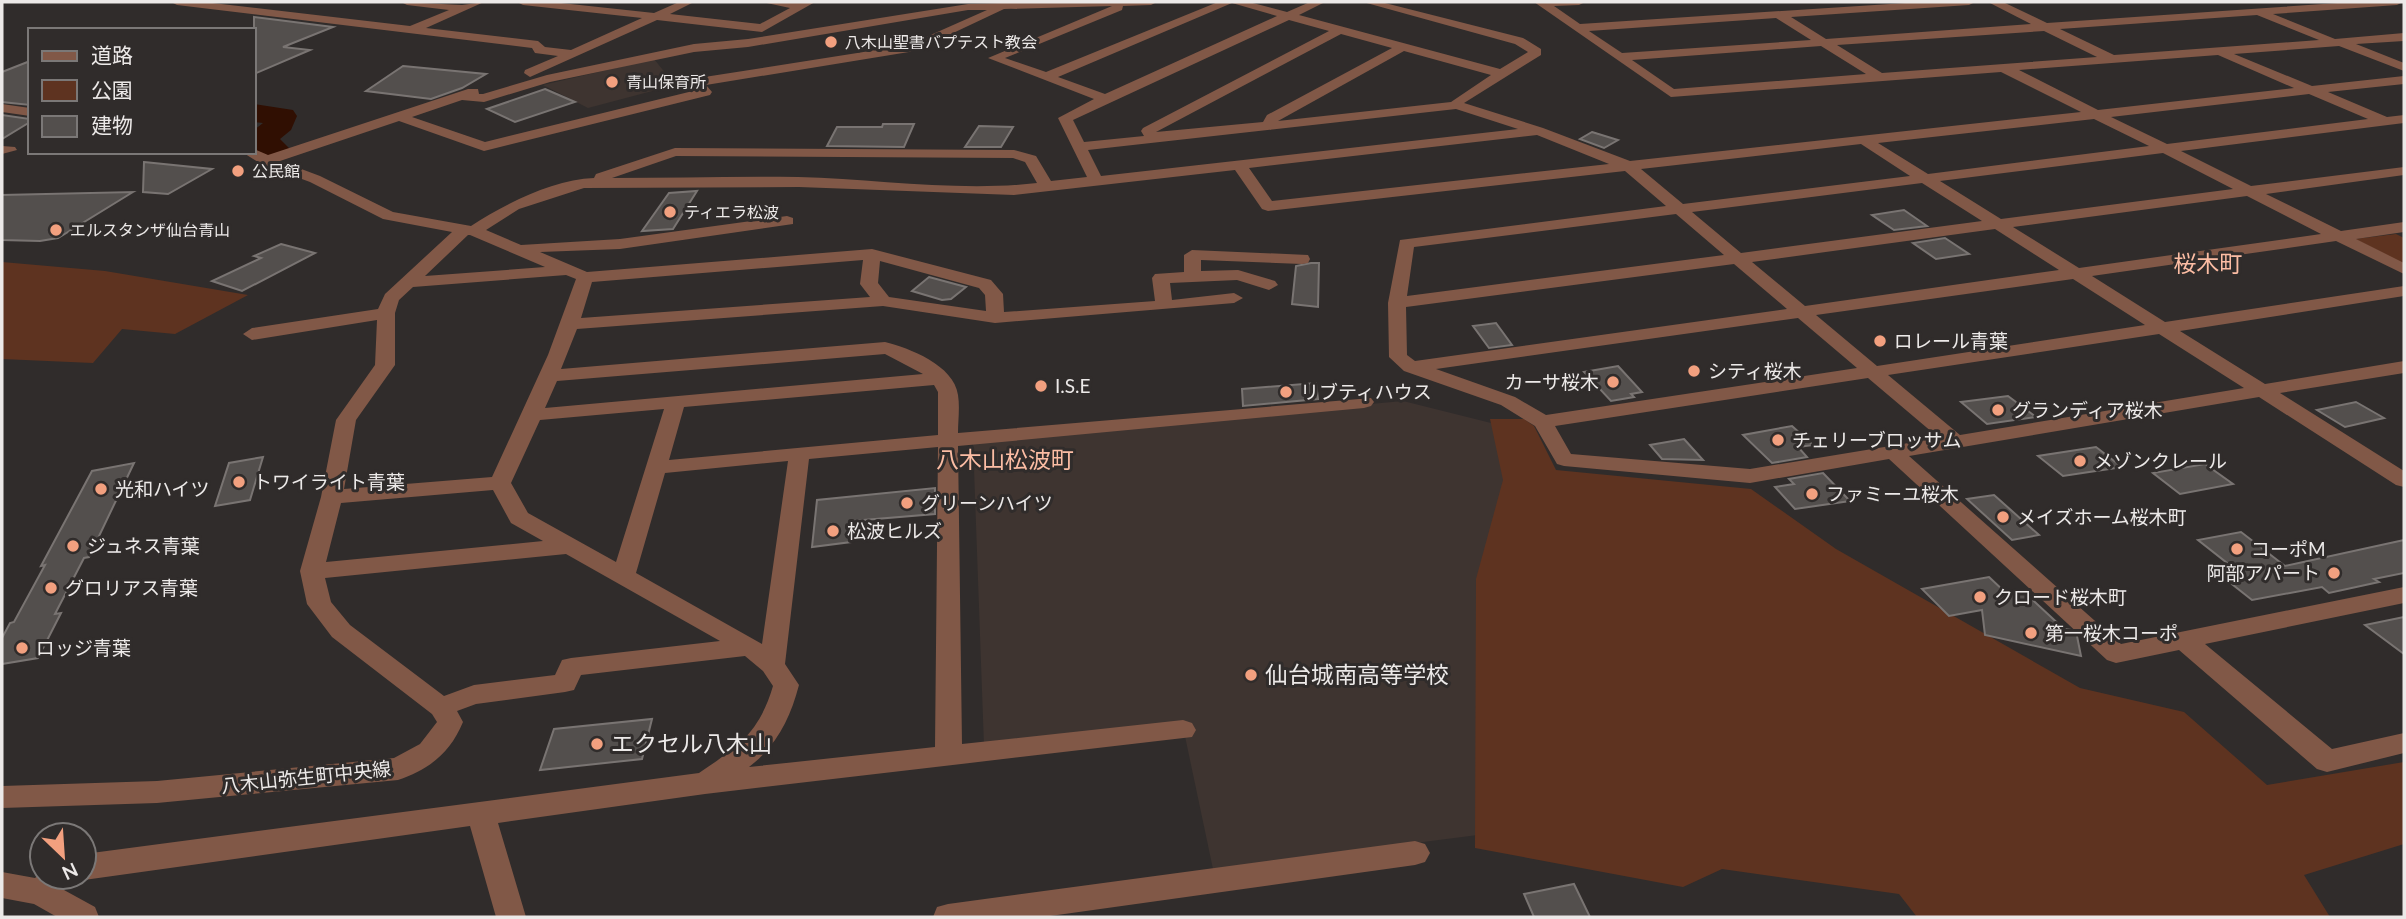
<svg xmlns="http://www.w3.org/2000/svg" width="2406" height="919" font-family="Lato,'Noto Sans JP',sans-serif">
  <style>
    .built { fill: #3e3430 }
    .green { fill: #5e3320 }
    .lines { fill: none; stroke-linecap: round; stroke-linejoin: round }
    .river { fill: #300f02; fill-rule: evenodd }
    .building { fill: #534f4d; stroke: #797472; stroke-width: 2 }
    .minor { fill: #815847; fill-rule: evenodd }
    .poi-dot { fill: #f2a07f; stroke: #302c2b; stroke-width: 2.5 }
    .labels { text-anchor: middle; stroke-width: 6; stroke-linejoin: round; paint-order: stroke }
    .far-poi-label { font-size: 16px; fill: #ece9e8; stroke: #302c2b; text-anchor: start }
    .poi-label { font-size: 19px; fill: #ece9e8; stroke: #302c2b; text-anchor: start }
    .street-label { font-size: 19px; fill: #ece9e8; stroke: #302c2b }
    .quarter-label { font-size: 23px; fill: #fcbda4; stroke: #302c2b }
    .near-poi-label { font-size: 23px; fill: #ece9e8; stroke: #302c2b; text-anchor: start }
  </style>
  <rect width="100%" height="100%" fill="#302c2b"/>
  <g class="built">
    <polygon points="654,59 675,85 588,108 543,85"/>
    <polygon points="1403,401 1491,423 1517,454 1539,827 1213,869 1182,722 984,746 973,441"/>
  </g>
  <g class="green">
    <polygon points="2396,234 2404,238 2404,264 2355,239"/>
    <polygon points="2,262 105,271 248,295 175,334 122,329 93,363 2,359"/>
    <polygon points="1490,419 1524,419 1534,426 1556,470 1751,489 1836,549 2080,688 2184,712 2267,785 2404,762 2404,844 2304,875 2330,917 1917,917 1899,894 1722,869 1683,887 1475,848 1476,579 1503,480"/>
  </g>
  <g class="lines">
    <polygon class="river" points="254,104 293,110 297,116 291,130 280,139 291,150 286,157 275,159 254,150 254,130 263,123 254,122"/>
  </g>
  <g class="building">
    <polygon points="254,17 286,21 333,27 283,47 310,50 254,74"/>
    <polygon points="30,61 30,105 2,102 2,72"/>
    <polygon points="403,66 486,74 462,88 431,99 366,91"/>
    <polygon points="545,89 575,102 515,122 487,109"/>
    <polygon points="2,115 30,119 30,122 2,139"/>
    <polygon points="883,124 914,124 904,147 827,146 837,127 882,127"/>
    <polygon points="979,126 1013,127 1001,147 965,147"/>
    <polygon points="1592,132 1618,140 1604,148 1580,139"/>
    <polygon points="144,162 212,169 168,194 143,192"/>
    <polygon points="697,191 673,229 642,231 669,193"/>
    <polygon points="133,192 58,238 40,241 2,240 2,195"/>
    <polygon points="1904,210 1927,226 1894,230 1872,215"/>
    <polygon points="1945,238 1969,254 1936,259 1913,243"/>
    <polygon points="281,244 315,253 242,291 212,281 261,258 254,256"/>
    <polygon points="1311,263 1319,263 1318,307 1292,304 1296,266"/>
    <polygon points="929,277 966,287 951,299 942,300 912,291"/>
    <polygon points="1496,323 1512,345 1489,348 1473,326"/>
    <polygon points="1618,366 1642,392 1631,394 1634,397 1611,401 1584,372"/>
    <polygon points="1316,383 1318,399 1243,406 1242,389"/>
    <polygon points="2008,396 2036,417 1987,424 1961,402"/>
    <polygon points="2356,402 2384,418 2345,427 2317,410"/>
    <polygon points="1792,426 1813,445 1798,447 1807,457 1772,463 1743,435"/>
    <polygon points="1684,439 1703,460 1662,459 1650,445"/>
    <polygon points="2096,447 2122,467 2063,476 2038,456"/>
    <polygon points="263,457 250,500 215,506 229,463"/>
    <polygon points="134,463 89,557 84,558 55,614 61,613 38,658 2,664 2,638 10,623 14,622 45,565 41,566 92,471"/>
    <polygon points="2205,464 2233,484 2180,494 2153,473"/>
    <polygon points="1823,473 1850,501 1795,509 1775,487 1794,484 1789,479"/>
    <polygon points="935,488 935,514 852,521 851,542 812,547 817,500"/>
    <polygon points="1994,495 2039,535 2012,540 1967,499"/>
    <polygon points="2241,532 2285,566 2404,540 2404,573 2374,579 2379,582 2329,593 2322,587 2252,600 2223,577 2241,574 2198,540"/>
    <polygon points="1989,577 2007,594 2023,591 2064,629 2071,630 2077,636 2081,656 1985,635 1982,610 1949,616 1922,589"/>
    <polygon points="2404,617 2404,654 2365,625"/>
    <polygon points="652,719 642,759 540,770 554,729"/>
    <polygon points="1574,884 1590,917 1534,917 1524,894"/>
  </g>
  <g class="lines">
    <g class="minor">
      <polygon points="171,2 204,2 410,26 449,10 407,5 401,2 462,5 484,2 426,28 538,41 545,47 571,50 642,18 523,5 517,2 552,2 654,13 679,2 694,2 670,14 760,24 790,8 762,2 815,2 762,32 657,20 530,77 524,73 525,70 558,56 535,53 532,48 177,5"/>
      <path d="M1035,2H1157L1151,5L1123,6L1122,10L1005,58L1046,72L1218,2H1249L1287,12L1310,2H1325L1299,15L1500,69L1528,52L1515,44L1363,2H1381L1523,38L1541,49V55L1464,103L1543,128L1630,161L2081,112L2001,72L1671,97L1534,2H1585L1579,5L1554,6L1580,24L1921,2H1975L1969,5L1791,17L1826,39L2031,24L1988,2H2003L2047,23L2352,2H2403L2397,5L2273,14L2335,39L2404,33V41L2356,44L2404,63V71L2339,46L2234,54L2312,86L2404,76V84L2328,92L2387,117L2404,115V123L2181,151L2251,186L2404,167V175L2266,194L2341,231L2404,222V232L2356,239L2404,263V274L2336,241L2092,276L2165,322L2404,286V296L2180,331L2265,384L2404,361V373L2280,393L2404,471V487L2396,485L2259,397L1909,456L2121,644L2404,587V603L2205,644L2332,749L2404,733V753L2327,772L2317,769L2179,650L2116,663L2107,660L1889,459L1750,483L1564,466L1557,464L1535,426L1501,405L1404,371L1389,357L1388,303L1400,240L1666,206L1625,171L1268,211L1262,209L1235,170L1014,195L799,187L584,188L519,209L486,230L521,245L620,239L787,216L793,218V224L620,249L540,252L587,272L872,249L991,280L1003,294L1004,312L1155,301L1152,278L1155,274L1184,272V255L1192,250L1308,255L1310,259L1308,263L1302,264L1201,260V271L1238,270L1275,281L1278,285L1269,290L1237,280L1170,283L1172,300L1234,293L1243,298L1234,303L995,323L883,306L577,329L561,369L885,342C909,348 954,365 958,395C960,407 958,421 958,433L1371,398L1374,402L1371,406L1364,408L958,446L962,744L1183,720L1192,723L1196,730L1192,737L705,794L498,823L526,917H496L470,826L84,880L77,877H84V854L699,773C739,746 759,733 773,686L763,671L745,656L581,675L574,690L565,692L476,704L457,711L463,722C450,753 430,769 398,780L157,803L2,808V786L157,781L394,758L420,744L437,722L432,714L332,637L307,604L300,571L321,497L336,420L375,365L377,320L252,340L243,334L252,328L378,309L385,294L452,232L383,219L310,182L261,164L242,152H254V149L268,155L468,89H478L479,94H483L547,75L694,44L748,39L968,4ZM1232,3L1277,16L1105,94L1058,77ZM1112,6L988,58L1094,99L1058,118L1087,177L1051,181L1036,156L1014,150L675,148L596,174L594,178C554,179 505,204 471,226L393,212L320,176L280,161L399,121L484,151L710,95L712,92L706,85L915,51L1004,9ZM968,10H987L908,45L698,78L691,82L697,90L485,142L412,117L462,100L484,102L550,82L694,52L748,47ZM2257,15L2319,40L2114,55L2060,29ZM1776,18L1811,40L1622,53L1589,31ZM1289,20L1329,31L1143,128L1141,131L1144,136L1084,142L1073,120ZM2044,31L2097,57L1882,73L1837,45ZM1341,34L1392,48L1267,115L1263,122L1156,132ZM1821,46L1866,74L1674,89L1632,60ZM1404,51L1491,75L1451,102L1278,121ZM2218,55L2294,88L2098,110L2019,70ZM2309,94L2368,119L2167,144L2111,117ZM1456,109L1518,129L1101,176L1088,150ZM2094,119L2149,146L1928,174L1878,143ZM1537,135L1609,164L1272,201L1249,168ZM1861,144L1910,176L1683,204L1641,169ZM2163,153L2233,189L2001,219L1940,181ZM676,156L1013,158L1025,162L1037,183C958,192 877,179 798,177C736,176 674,178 612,178ZM1922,183L1982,221L1741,253L1692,212ZM2247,196L2321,234L2079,268L2013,227ZM1676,214L1724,255L1407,296L1414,247ZM1995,229L2059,270L1805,306L1752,262ZM468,235H470L545,267L425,276ZM863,260L860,284L870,297L581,318L592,282ZM880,261L979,288L985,295L986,311L889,297L878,283ZM1734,264L1787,309L1415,361L1407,355L1406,307ZM566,275L576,279L548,355L492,477L344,489L356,420L395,365V313L399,300L413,287ZM2073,279L2145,325L1877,366L1816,315ZM1798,318L1857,368L1546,415L1515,397L1436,369ZM2159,334L2244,388L1960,435L1888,375ZM885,354L923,374L545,408L557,381ZM1868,378L1939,438L1750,469L1571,454L1555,426ZM934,385L938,392V435L669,460L684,407ZM664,409L616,562L528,513L511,483L540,420ZM938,447L935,747L749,767C777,745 790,719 799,685L785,664L809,459ZM788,461L762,644L636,573L665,473ZM493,490L511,523L543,541L326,562L341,503ZM566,554L720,641L571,658L562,660L555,675L474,685L444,696L350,625L331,602L325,578Z"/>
      <polygon points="2,104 30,108 30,116 2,112"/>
      <polygon points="2,146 15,147 17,150 2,154"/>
      <polygon points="1415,841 1425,844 1430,853 1425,862 1415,865 1043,917 933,917 937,907 948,904"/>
      <polygon points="2,872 35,878 42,872 42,877 73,877 64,890 95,907 99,917 57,917 34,904 2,898"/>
    </g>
  </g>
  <g class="poi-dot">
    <circle cx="831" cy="42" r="7"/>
    <circle cx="612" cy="82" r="7"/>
    <circle cx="238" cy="171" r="7"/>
    <circle cx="670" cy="212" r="7"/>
    <circle cx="56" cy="230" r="7"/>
    <circle cx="1880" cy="341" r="7"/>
    <circle cx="1694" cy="371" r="7"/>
    <circle cx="1613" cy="382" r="7"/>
    <circle cx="1041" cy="386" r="7"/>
    <circle cx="1286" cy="392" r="7"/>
    <circle cx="1998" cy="410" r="7"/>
    <circle cx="1778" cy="440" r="7"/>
    <circle cx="2080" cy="461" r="7"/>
    <circle cx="239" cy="482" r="7"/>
    <circle cx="101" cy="489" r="7"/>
    <circle cx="1812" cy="494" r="7"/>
    <circle cx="907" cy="503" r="7"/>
    <circle cx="2003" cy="517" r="7"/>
    <circle cx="833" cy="531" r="7"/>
    <circle cx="73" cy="546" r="7"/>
    <circle cx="2237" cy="549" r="7"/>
    <circle cx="2334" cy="573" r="7"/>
    <circle cx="51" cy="588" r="7"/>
    <circle cx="1980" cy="597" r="7"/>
    <circle cx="2031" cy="633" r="7"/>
    <circle cx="22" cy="648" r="7"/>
    <circle cx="1251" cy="675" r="7"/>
    <circle cx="597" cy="744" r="7"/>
  </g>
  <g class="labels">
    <g class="far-poi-label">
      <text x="845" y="48">八木山聖書バプテスト教会</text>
      <text x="626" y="88">青山保育所</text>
      <text x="252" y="177">公民館</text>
      <text x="684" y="218">ティエラ松波</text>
      <text x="70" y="236">エルスタンザ仙台青山</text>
    </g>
    <g class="poi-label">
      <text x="1894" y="348">ロレール青葉</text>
      <text x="1708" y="378">シティ桜木</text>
      <text x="1599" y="389" text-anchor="end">カーサ桜木</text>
      <text x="1055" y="393">I.S.E</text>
      <text x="1300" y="399">リブティハウス</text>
      <text x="2012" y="417">グランディア桜木</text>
      <text x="1792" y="447">チェリーブロッサム</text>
      <text x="2094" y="468">メゾンクレール</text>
      <text x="253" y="489">トワイライト青葉</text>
      <text x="115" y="496">光和ハイツ</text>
      <text x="1826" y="501">ファミーユ桜木</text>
      <text x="921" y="510">グリーンハイツ</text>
      <text x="2017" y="524">メイズホーム桜木町</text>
      <text x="847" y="538">松波ヒルズ</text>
      <text x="87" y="553">ジュネス青葉</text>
      <text x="2251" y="556">コーポM</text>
      <text x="2320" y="580" text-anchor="end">阿部アパート</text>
      <text x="65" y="595">グロリアス青葉</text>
      <text x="1994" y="604">クロード桜木町</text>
      <text x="2045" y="640">第一桜木コーポ</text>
      <text x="36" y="655">ロッジ青葉</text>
    </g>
    <g class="street-label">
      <text transform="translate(306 777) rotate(-6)" y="7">八木山弥生町中央線</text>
    </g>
    <g class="quarter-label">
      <text x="2208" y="272">桜木町</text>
      <text x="1005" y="468">八木山松波町</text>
    </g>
    <g class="near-poi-label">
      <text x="1265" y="683">仙台城南高等学校</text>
      <text x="611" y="752">エクセル八木山</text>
    </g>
  </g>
  <rect width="2406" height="919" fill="none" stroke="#ece9e8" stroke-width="7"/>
  <rect x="28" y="28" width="228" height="126" fill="#302c2b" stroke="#7b7877" stroke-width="2"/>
  <rect x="42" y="51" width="35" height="10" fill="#815847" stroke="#7b7877" stroke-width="2"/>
  <text x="91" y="63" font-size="21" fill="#ece9e8">道路</text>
  <rect x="42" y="80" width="35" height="21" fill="#5e3320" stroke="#7b7877" stroke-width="2"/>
  <text x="91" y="98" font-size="21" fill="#ece9e8">公園</text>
  <rect x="42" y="116" width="35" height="21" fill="#534f4d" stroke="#7b7877" stroke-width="2"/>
  <text x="91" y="133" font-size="21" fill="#ece9e8">建物</text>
  <g transform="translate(63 856) rotate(155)"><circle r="33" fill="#302c2b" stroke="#7b7877" stroke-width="2"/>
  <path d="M0-5L12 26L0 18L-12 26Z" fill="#f2a07f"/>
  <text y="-10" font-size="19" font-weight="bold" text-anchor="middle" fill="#ece9e8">N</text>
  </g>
</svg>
